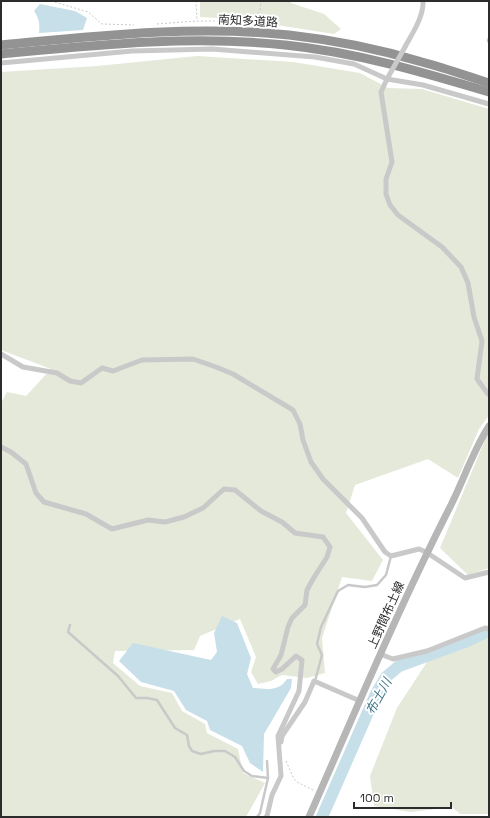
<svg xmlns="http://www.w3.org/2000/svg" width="490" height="818" font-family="'Space Grotesk','Noto Sans JP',sans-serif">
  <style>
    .green { fill: #e4e9da }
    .water { fill: #c6dfe8 }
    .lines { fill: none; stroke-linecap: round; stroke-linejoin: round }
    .river { stroke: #c6dfe8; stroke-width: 12 }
    .path { stroke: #c9c9c9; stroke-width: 1; stroke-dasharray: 2 2; stroke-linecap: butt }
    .lane { stroke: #c9c9c9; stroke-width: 2.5 }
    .street { stroke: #c9c9c9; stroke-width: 5 }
    .secondary { stroke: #b6b6b6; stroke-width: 7 }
    .highway { stroke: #939393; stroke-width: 9 }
    .street-bridge { stroke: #c9c9c9; stroke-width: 5 }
    .labels { text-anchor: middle; stroke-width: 4; stroke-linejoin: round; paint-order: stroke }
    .street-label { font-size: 12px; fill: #2c2c2c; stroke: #fff }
    .water-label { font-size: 13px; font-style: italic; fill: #3f7588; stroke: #fff }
  </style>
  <rect width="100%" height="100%" fill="#fff"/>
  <g class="green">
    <polygon points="200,1 291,1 291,3 324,14 341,29 334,34 238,19 200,17"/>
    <polygon points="197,56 293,62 360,73 388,88 422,89 489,109 489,415 479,429 458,478 428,459 355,485 346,513 383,560 372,581 342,577 322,638 325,673 307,678 282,675 271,681 258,684 251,672 256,657 240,619 200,636 194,650 115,651 113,663 140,686 172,693 182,711 205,724 207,733 238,749 243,773 265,783 246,817 1,817 1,403 7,392 26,396 51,369 1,350 1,72 97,66"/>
    <polygon points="489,432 489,568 468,575 440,548 487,435"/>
    <polygon points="485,636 489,637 489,814 460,814 452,807 411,812 374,806 370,776 397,708 427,662"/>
  </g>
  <g class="water">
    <path d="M40,4L75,11L87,18L83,30L39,33C40,24 39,18 34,11Z"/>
    <path d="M222,616L237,623L251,658L247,674L253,688C266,689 279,692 287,679H292L291,688L264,734L263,772L250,763L242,746L210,730L207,721L186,710L174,691L141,682L119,661L133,643L211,660L217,652L214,633Z"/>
  </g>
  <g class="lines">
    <polyline class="river" points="322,817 376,694 386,677 399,666 467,641 486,632 489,632"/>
    <g class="path">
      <polyline points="51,1 88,12 102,24 134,25"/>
      <polyline points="195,1 196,2 197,20"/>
      <polyline points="157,24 197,21 236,21 254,19 260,11 261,1"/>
      <polyline points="286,761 294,779 297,782 313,790"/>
    </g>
    <g class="lane">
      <polyline points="489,38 488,41 489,42"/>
      <polyline points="70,625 68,632 118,676 136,698 147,698 157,700 175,728 187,735 189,746 192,751 201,754 214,751 225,751 235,757 244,771 252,776 268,778"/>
      <polyline points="315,681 322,655 317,644 321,627 338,591 348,585 365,587 377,585 386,575 391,556"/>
      <polyline points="257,817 260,813 268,778 267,761"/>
    </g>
    <g class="street">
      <path d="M405,47C412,34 424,16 423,1"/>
      <polyline points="1,63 132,51 212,49 315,57 354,64 387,79 423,85 489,104"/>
      <polyline points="387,79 381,92 392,162 386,179 386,194 390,205 398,215 442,247 461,267 468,283 474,317 482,341 477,379 488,394 489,393"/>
      <polyline points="1,354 23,367 57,373 70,381 81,383 102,368 113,371 142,360 193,359 216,367 233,374 293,410 300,424 303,440 311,462 323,479 362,518 385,552 391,556 419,549 426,552 465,578 489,572"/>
      <polyline points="1,447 11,452 26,464 36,493 44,502 86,514 112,529 148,520 165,522 184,517 203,508 224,489 235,490 261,511 282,522 295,533 323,537 330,547 327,557 313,579 307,590 305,605 292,618 288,627 281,655 273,669 276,672 282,669 296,656 302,660 299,691 278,736 281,776 272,795 267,816 266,817"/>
      <polyline points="380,654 393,659 427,651 485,628 489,629"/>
      <polyline points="281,742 282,736 305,702 314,681 360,701"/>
    </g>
    <path class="secondary" d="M309,817C355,712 399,607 451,505C464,479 473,451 489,426"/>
    <g class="highway">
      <path d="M1,45C96,36 193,25 289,35C334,40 379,49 422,62C445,68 467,76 489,83"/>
      <path d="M1,54C96,45 190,35 285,45C355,52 422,72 489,92"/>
    </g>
    <polyline class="street-bridge" points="387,79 405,47"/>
  </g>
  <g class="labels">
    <g class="street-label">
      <text transform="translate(248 21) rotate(3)" y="4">南知多道路</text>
      <text transform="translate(386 615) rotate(-66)" y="4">上野間布土線</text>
    </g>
    <g class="water-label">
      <text transform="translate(378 696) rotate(-61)" y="5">布土川</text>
    </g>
  </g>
  <rect width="490" height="818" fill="none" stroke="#2c2c2c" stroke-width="4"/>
  <path d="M354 802v6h97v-6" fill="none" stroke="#2c2c2c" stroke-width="2"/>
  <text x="360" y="802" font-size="12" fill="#2c2c2c" stroke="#ffffff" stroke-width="3" paint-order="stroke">100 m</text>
</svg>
